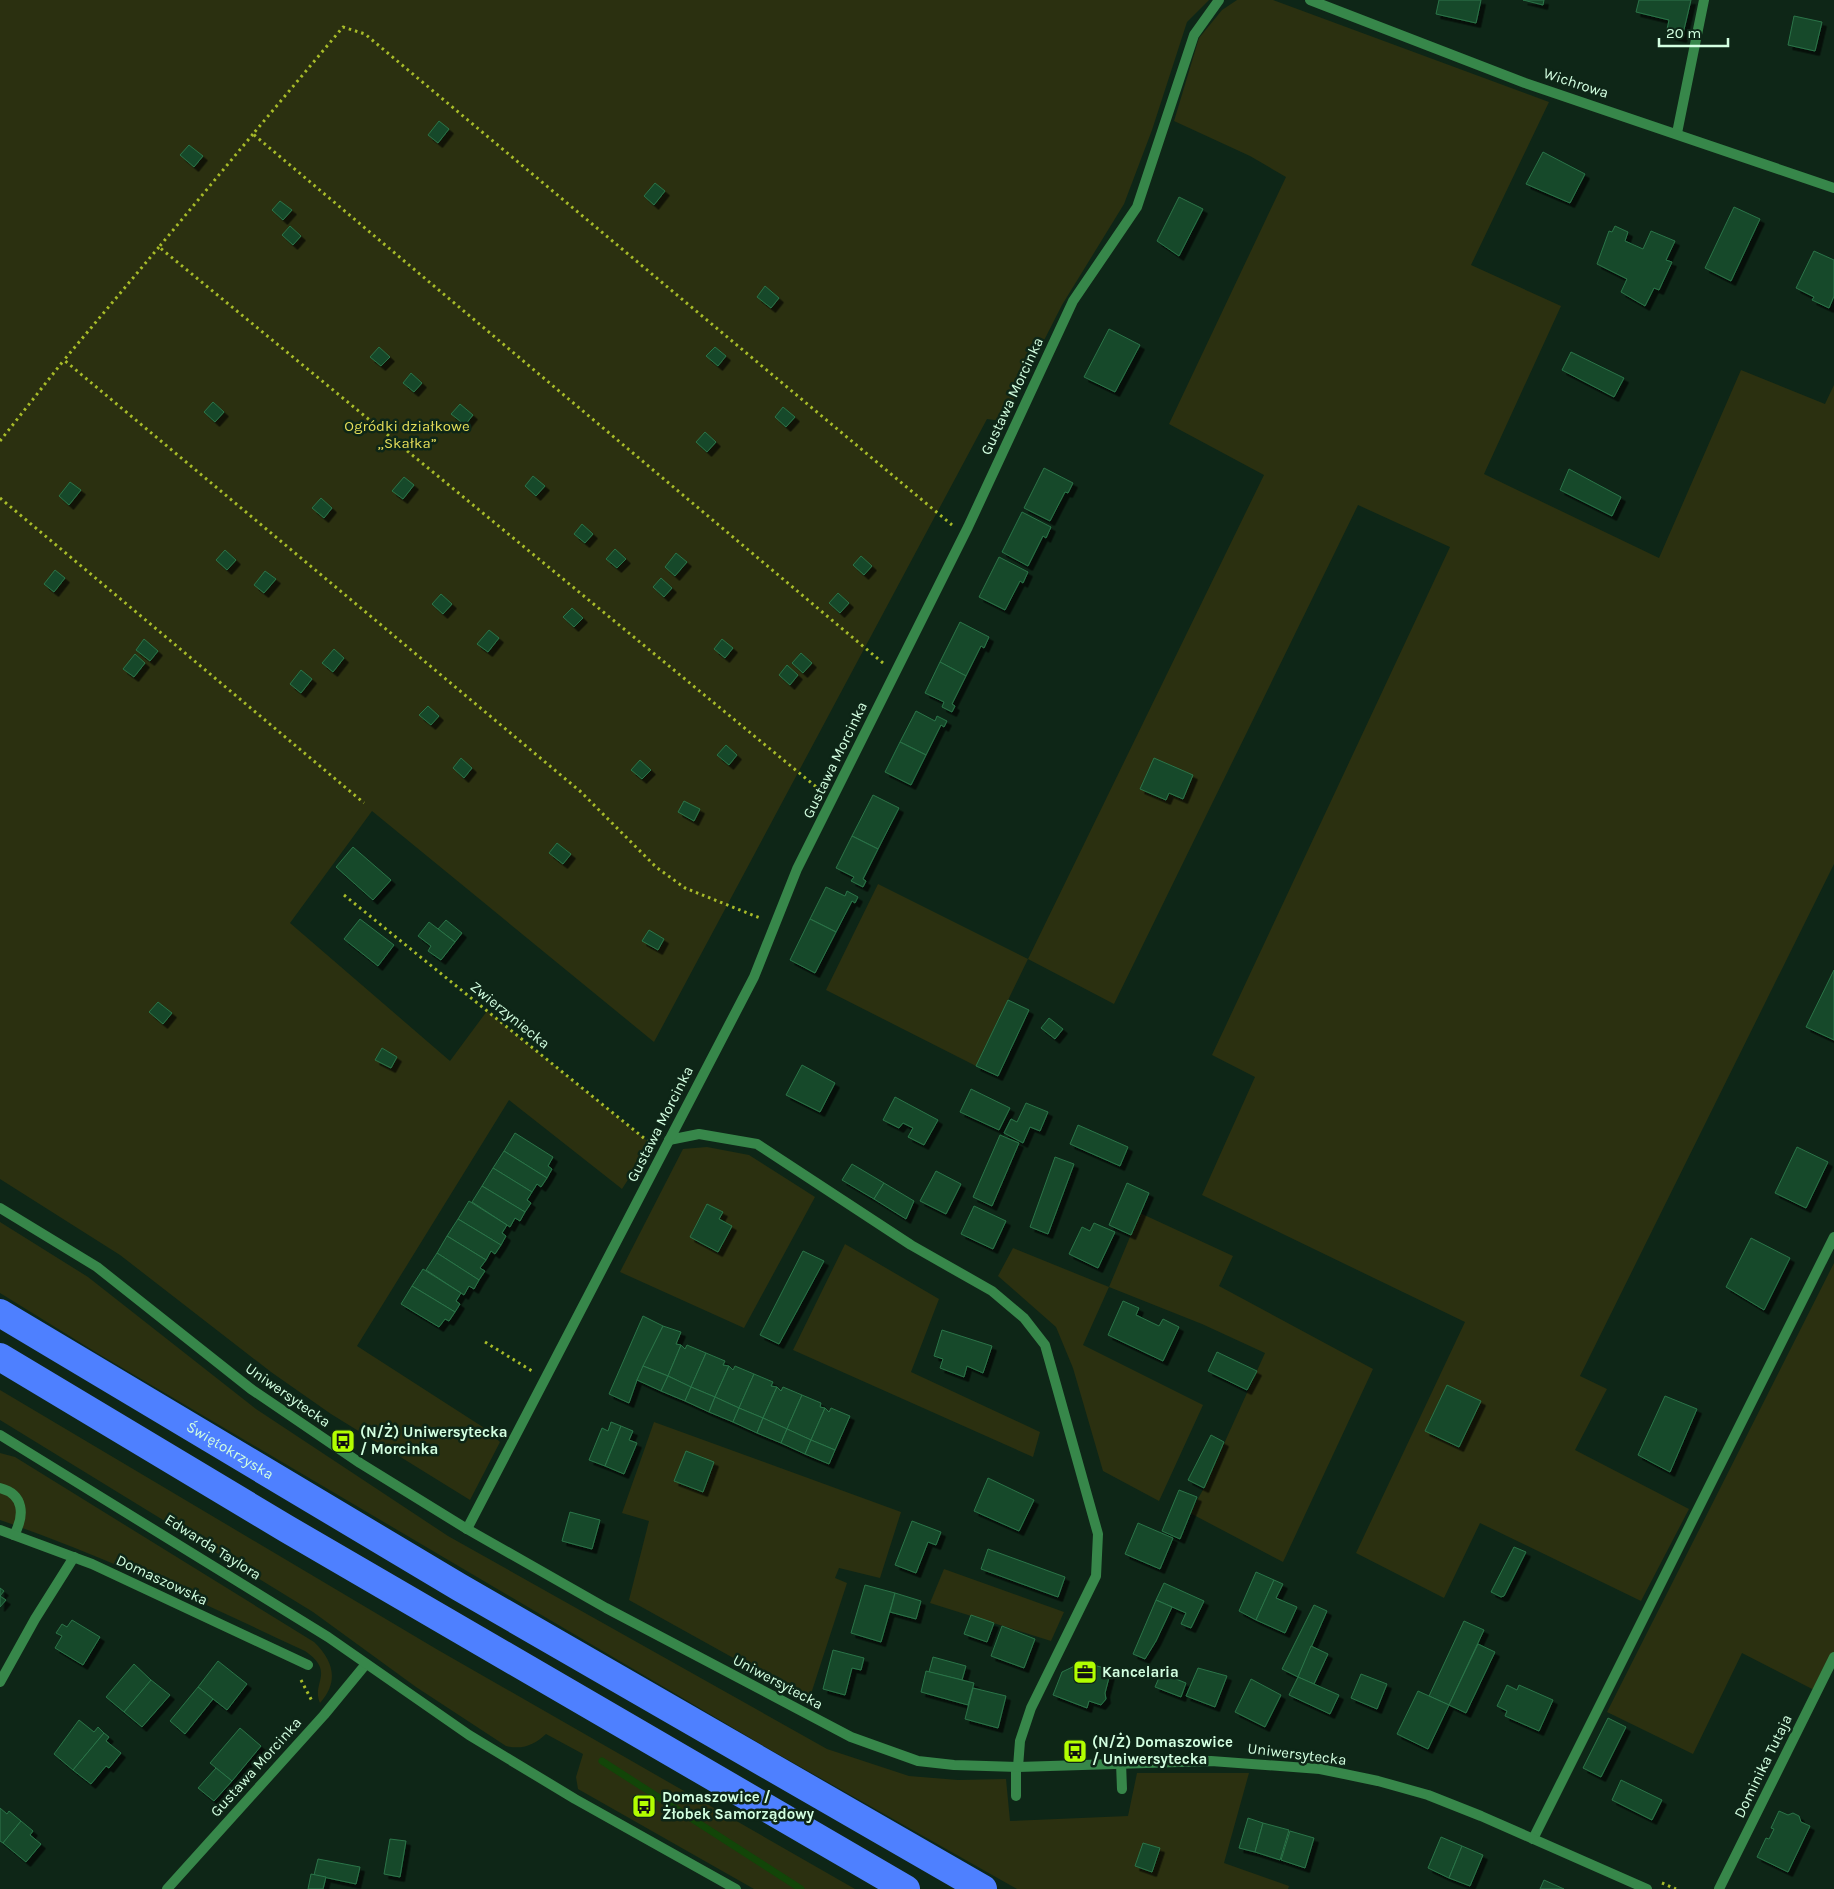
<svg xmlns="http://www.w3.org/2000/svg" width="1834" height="1889" font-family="Karla,sans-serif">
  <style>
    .green { fill: #2b3010 }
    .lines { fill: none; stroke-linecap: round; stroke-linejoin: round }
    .stream { stroke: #124508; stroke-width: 7 }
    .building { fill: #19482c; stroke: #2a7548; filter: url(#shadow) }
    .path { stroke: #a8bc29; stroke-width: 3; stroke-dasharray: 2.5 4; stroke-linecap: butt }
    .service { stroke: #37874a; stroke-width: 10 }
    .minor { stroke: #37874a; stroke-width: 10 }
    .tertiary { stroke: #37874a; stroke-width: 10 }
    .motorway { stroke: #4e80ff; stroke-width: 28 }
    .labels { text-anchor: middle; stroke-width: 5; stroke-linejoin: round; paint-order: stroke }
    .street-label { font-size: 15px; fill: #d3ffe1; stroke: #0e2617 }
    .park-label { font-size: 15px; fill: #e5de59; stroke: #0e2617 }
    .poi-label { font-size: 15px; font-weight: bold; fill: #d3ffe1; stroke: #0e2617; text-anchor: start }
  </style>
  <defs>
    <filter id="shadow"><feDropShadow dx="4.5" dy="4.5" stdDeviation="0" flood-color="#0009"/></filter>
  </defs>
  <rect width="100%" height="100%" fill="#0e2617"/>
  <g class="green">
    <polygon points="0,0 1209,0 1187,22 1152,130 1124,204 1062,305 1003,421 987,419 654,1042 372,811 290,923 450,1061 487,1011 651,1144 622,1189 509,1100 357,1346 489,1431 500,1442 470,1500 331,1414 271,1372 120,1255 0,1179"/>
    <polygon points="1237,0 1273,0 1549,102 1471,265 1561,306 1484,474 1659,558 1741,370 1825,404 1834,385 1834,864 1580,1376 1607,1389 1575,1450 1689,1509 1641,1601 1480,1523 1444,1598 1356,1553 1465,1322 1202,1195 1255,1077 1212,1055 1450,547 1358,505 1114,1004 1028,959 976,1066 826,990 878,884 1028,959 1264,475 1169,424 1286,177 1250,156 1174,121 1199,38 1222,10"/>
    <polygon points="707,1147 749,1155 815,1197 744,1328 620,1272 683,1149"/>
    <polygon points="1140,1213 1233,1256 1219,1286 1373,1369 1283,1562 1190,1513 1204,1488 1265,1353 1202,1324 1109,1287 1083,1345 1203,1405 1159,1501 1103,1471 1073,1368 1056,1327 998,1276 1013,1248 1109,1287"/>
    <polygon points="0,1222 88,1277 256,1409 448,1536 827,1749 909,1776 958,1780 1006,1779 1010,1821 1128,1816 1137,1773 1249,1773 1224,1863 1289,1886 1288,1889 1017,1889 769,1749 97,1353 0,1293"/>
    <polygon points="845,1244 939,1299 911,1372 1040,1432 1033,1457 793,1350"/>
    <polygon points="1834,1263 1834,1657 1816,1691 1742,1653 1693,1754 1607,1712"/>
    <path d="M0,1390L438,1650L855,1889H754L578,1789L576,1777L583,1754L546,1734C534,1745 523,1750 506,1746L416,1687L313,1612L0,1420Z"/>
    <polygon points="654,1422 901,1512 880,1578 839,1568 835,1578 847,1583 809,1700 629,1600 649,1521 622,1513"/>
    <path d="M0,1453L15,1457L314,1642C334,1661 339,1682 320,1703C311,1683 336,1672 305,1651C204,1604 105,1556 0,1520Z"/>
    <polygon points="944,1569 1064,1612 1051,1641 930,1603"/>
  </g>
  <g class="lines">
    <polyline class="stream" points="602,1761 801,1889"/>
  </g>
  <g class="building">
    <polygon points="1439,0 1481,0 1476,23 1436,14"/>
    <polygon points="1523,0 1544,0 1543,5"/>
    <polygon points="1639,0 1691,0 1682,38 1666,34 1669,20 1636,12"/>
    <polygon points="1794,16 1822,22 1815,51 1788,45"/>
    <polygon points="439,121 449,129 438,143 428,135"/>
    <polygon points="189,145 203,156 194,167 180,155"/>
    <polygon points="1543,152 1585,174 1570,203 1526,184"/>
    <polygon points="655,183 665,191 654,205 644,196"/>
    <polygon points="1179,197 1203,209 1179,256 1157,241"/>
    <polygon points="280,201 292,210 283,220 272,210"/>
    <polygon points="1734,207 1760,219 1731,281 1705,268"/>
    <polygon points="290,226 301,236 293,245 282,235"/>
    <polygon points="1615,226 1628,232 1625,241 1643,249 1651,231 1675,241 1666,260 1672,262 1659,290 1654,288 1645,306 1621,292 1627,279 1597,264 1609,231 1612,232"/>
    <polygon points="1814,251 1834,260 1834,296 1829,308 1812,300 1814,297 1796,288"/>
    <polygon points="765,286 779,298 771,308 757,297"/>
    <polygon points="1109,329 1140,345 1115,392 1084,377"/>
    <polygon points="379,347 390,357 381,366 370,357"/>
    <polygon points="715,347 726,356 718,366 706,356"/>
    <polygon points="1571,352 1624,378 1614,397 1562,370"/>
    <polygon points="411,373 422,383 414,392 403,383"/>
    <polygon points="213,402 224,412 215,422 204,412"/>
    <polygon points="460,404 473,415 465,425 451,414"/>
    <polygon points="783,407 795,417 786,427 775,417"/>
    <polygon points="705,432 716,442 707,452 696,442"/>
    <polygon points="1044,468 1073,483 1068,493 1065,492 1050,521 1024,508"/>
    <polygon points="1569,469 1621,497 1612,516 1560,490"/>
    <polygon points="533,476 545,486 536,496 525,486"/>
    <polygon points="404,477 414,485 403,499 392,491"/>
    <polygon points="70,482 81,490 69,505 59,496"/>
    <polygon points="321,498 332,508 324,518 312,508"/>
    <polygon points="1022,512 1051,527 1046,538 1043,536 1028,566 1002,552"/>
    <polygon points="582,524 593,534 585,543 574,534"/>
    <polygon points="615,549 626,559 617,568 606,559"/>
    <polygon points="225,550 236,560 227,570 216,560"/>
    <polygon points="676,553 687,562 675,576 665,567"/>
    <polygon points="861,556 872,566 864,575 853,565"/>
    <polygon points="999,557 1028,572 1023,583 1020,581 1005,610 979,597"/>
    <polygon points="55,570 65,578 54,592 44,584"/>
    <polygon points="265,571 276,579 264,593 254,585"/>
    <polygon points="661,578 672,588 664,597 653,587"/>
    <polygon points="838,593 849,603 840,613 829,603"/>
    <polygon points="441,594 452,604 443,614 432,604"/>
    <polygon points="572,608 583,618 574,627 563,617"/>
    <polygon points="960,622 989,637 984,648 981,646 966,676 940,662"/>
    <polygon points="489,630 499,638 488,652 477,644"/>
    <polygon points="144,639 158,651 150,661 136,650"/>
    <polygon points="722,639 733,648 725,658 714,649"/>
    <polygon points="334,649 344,658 333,672 322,663"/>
    <polygon points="801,653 812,663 803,673 792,663"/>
    <polygon points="135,654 145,663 134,677 123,669"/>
    <polygon points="940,662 966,676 952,704 955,706 952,712 942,707 944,702 925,693"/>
    <polygon points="787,665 798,675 790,685 779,675"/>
    <polygon points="301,670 312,679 301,693 290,684"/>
    <polygon points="428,706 439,716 431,725 419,715"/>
    <polygon points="916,711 935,721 937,716 947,721 944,727 941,725 926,755 900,742"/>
    <polygon points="900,742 926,755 911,785 885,772"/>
    <polygon points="726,745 737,755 729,765 717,755"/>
    <polygon points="461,758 472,768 464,778 453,768"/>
    <polygon points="1154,758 1193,775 1183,799 1169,793 1166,800 1140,789"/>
    <polygon points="640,760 651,770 642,779 631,770"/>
    <polygon points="873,795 899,808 878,849 852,836"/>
    <polygon points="684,801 700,809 694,821 678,812"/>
    <polygon points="852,836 878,849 863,879 866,881 863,887 851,881 854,877 836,868"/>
    <polygon points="557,843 571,854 563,864 549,853"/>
    <polygon points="353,847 391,880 373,900 336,867"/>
    <polygon points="826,887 845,896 847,891 858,897 855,903 852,901 836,932 810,919"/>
    <polygon points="360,919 394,945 378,966 344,939"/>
    <polygon points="810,919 836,932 815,973 790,960"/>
    <polygon points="446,920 462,933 455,942 438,929"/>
    <polygon points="429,922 455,942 441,960 428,951 431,946 418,936"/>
    <polygon points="649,930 664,939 658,950 642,941"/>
    <polygon points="1834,970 1834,1040 1806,1027"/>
    <polygon points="1008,1000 1029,1010 998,1076 976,1066"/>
    <polygon points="158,1002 172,1013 163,1024 149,1012"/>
    <polygon points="1049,1018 1063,1029 1055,1039 1041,1028"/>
    <polygon points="382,1048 397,1057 391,1068 375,1060"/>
    <polygon points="802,1065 835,1083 820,1112 786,1095"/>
    <polygon points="971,1089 1010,1108 999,1130 960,1112"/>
    <polygon points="895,1097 938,1120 924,1145 908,1137 913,1128 903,1123 899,1128 883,1120"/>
    <polygon points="1026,1103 1048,1112 1040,1131 1030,1127 1023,1143 1004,1133 1011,1119 1017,1122"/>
    <polygon points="1078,1125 1128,1147 1120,1166 1070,1144"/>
    <polygon points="515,1133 553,1157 548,1166 552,1169 547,1178 504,1151"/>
    <polygon points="1000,1135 1019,1143 992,1206 973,1197"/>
    <polygon points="1797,1147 1828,1162 1806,1208 1775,1193"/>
    <polygon points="504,1151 547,1178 541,1187 537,1184 532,1192 493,1168"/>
    <polygon points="1055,1157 1074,1164 1048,1234 1030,1227"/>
    <polygon points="852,1164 884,1183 874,1199 842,1180"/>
    <polygon points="493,1168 532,1192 527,1200 531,1203 525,1212 482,1186"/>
    <polygon points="936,1171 961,1184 946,1214 920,1201"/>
    <polygon points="884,1183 914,1201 906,1219 874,1199"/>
    <polygon points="1127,1183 1149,1193 1131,1235 1109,1225"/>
    <polygon points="482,1186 525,1212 520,1221 515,1218 510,1227 472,1202"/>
    <polygon points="469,1201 507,1225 502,1233 506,1236 501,1245 458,1219"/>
    <polygon points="707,1204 723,1212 719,1219 732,1226 718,1252 690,1237"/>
    <polygon points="974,1206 1006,1221 993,1249 961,1234"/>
    <polygon points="458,1219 501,1245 495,1254 491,1251 486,1260 447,1236"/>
    <polygon points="1094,1223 1115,1232 1098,1268 1069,1254 1082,1227 1090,1231"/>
    <polygon points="447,1236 486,1260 480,1268 485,1271 479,1280 437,1253"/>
    <polygon points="1751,1238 1790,1258 1764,1310 1726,1287"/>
    <polygon points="803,1251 824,1261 779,1344 760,1335"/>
    <polygon points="437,1253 479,1280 474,1289 469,1286 464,1295 426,1270"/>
    <polygon points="423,1269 461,1293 456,1301 460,1304 455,1312 412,1286"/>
    <polygon points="412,1286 455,1312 449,1321 445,1319 439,1327 401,1304"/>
    <polygon points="1123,1301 1139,1308 1136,1315 1159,1326 1163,1319 1179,1327 1163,1361 1108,1335"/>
    <polygon points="643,1316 663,1326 637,1380 629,1403 609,1394"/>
    <polygon points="663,1326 681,1332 676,1344 681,1345 668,1376 643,1366"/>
    <polygon points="942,1330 992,1346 983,1373 967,1366 964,1377 940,1368 943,1359 934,1356"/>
    <polygon points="681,1345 685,1349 687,1345 706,1353 691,1387 668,1376"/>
    <polygon points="1217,1352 1257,1371 1247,1390 1208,1371"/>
    <polygon points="706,1353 725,1361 723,1365 729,1366 715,1397 691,1387"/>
    <polygon points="643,1366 668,1376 661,1391 637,1380"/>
    <polygon points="729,1366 733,1370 735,1366 754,1374 739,1408 715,1397"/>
    <polygon points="754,1374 773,1382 771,1386 777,1387 763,1418 739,1408"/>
    <polygon points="668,1376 691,1387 685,1401 661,1391"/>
    <polygon points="1447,1385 1481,1401 1459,1447 1425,1431"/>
    <polygon points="691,1387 715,1397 709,1412 685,1401"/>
    <polygon points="777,1387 781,1391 783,1387 802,1395 787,1429 763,1418"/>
    <polygon points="802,1395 821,1403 820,1407 825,1408 811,1440 787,1429"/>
    <polygon points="1665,1396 1697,1409 1670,1472 1638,1455"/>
    <polygon points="715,1397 739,1408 733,1422 709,1412"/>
    <polygon points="739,1408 763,1418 757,1433 733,1422"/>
    <polygon points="825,1408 829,1412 831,1408 850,1416 835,1450 811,1440"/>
    <polygon points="763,1418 787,1429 781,1443 757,1433"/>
    <polygon points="611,1422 621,1426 605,1466 589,1460 602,1428 608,1431"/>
    <polygon points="621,1426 633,1431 629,1440 637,1443 624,1474 605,1466"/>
    <polygon points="787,1429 811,1440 805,1454 781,1443"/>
    <polygon points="1211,1435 1224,1442 1204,1488 1188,1480"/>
    <polygon points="811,1440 835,1450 829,1464 805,1454"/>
    <polygon points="686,1451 714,1462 703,1492 674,1481"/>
    <polygon points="988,1478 1034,1500 1019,1531 974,1511"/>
    <polygon points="1179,1490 1197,1497 1180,1539 1162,1531"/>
    <polygon points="570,1512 600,1520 592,1549 562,1541"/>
    <polygon points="912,1521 941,1532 936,1545 928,1542 916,1573 895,1565"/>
    <polygon points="1138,1523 1173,1538 1160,1569 1125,1554"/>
    <polygon points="1514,1547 1526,1552 1504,1596 1501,1597 1491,1592"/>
    <polygon points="988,1549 1065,1577 1058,1597 981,1569"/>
    <polygon points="1256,1572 1274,1580 1256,1620 1239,1611"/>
    <polygon points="1274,1580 1283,1584 1276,1598 1297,1607 1285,1633 1256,1620"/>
    <polygon points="1164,1583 1204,1601 1191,1628 1181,1624 1186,1613 1156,1600"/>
    <polygon points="865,1585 895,1593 881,1642 851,1633"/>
    <polygon points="0,1588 4,1591 0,1596 6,1600 0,1607"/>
    <polygon points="895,1593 921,1601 916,1619 890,1612"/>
    <polygon points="1156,1600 1172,1607 1156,1641 1145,1659 1133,1654"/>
    <polygon points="1314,1605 1327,1611 1298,1677 1282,1669"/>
    <polygon points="971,1615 994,1623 987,1642 964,1634"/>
    <polygon points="72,1620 100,1637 83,1665 55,1648 62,1636 56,1633 62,1624 67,1627"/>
    <polygon points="1464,1621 1484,1630 1449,1705 1429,1696"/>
    <polygon points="1002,1626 1035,1639 1024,1668 991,1656"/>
    <polygon points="1478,1644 1495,1652 1466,1713 1449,1705"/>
    <polygon points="1311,1646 1328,1654 1314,1684 1298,1677"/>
    <polygon points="833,1650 864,1658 861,1670 852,1668 845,1695 823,1689"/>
    <polygon points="933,1657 966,1666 962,1680 929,1672"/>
    <polygon points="218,1661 247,1684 227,1710 198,1687"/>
    <polygon points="1083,1662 1111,1670 1105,1693 1106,1699 1101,1705 1089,1701 1087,1708 1053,1695 1062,1672"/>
    <polygon points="134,1664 151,1680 124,1712 106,1697"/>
    <polygon points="1198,1668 1227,1676 1215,1707 1186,1696"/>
    <polygon points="926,1671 974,1683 968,1705 921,1692"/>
    <polygon points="1161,1673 1186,1683 1181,1697 1155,1687"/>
    <polygon points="1361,1674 1387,1684 1377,1709 1351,1698"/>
    <polygon points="1298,1677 1339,1695 1330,1714 1289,1695"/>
    <polygon points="1251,1679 1281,1695 1265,1727 1235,1712"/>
    <polygon points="151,1680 170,1695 142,1727 124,1712"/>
    <polygon points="1507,1685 1517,1690 1519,1685 1553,1700 1539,1731 1505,1716 1507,1711 1497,1706"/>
    <polygon points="198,1687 213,1699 185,1734 170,1721"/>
    <polygon points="973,1688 1006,1696 998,1728 965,1719"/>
    <polygon points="1418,1691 1449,1705 1428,1749 1397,1734"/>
    <polygon points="1608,1718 1626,1727 1601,1777 1583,1768"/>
    <polygon points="79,1720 94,1732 98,1727 104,1733 73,1770 54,1754"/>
    <polygon points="240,1728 261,1746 232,1781 210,1763"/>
    <polygon points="104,1733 109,1737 106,1741 121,1753 109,1768 106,1766 91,1784 73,1770"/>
    <polygon points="216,1768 232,1781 214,1801 198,1788"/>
    <polygon points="1621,1780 1662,1800 1652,1820 1612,1800"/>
    <polygon points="0,1808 7,1814 9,1811 21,1821 3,1843 0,1841"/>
    <polygon points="1779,1811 1788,1815 1793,1813 1799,1816 1801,1822 1810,1826 1788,1872 1757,1857 1766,1838 1769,1839 1774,1829 1771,1828"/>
    <polygon points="1248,1818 1263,1823 1255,1852 1239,1848"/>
    <polygon points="21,1821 33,1831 30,1835 41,1844 26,1862 3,1843"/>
    <polygon points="1263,1823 1289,1830 1280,1860 1255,1852"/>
    <polygon points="1290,1831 1314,1838 1305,1868 1281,1860"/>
    <polygon points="1441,1837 1462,1846 1449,1878 1428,1868"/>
    <polygon points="390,1839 406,1841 400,1877 384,1874"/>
    <polygon points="1143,1843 1160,1848 1152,1872 1135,1866"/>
    <polygon points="1462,1846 1483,1855 1470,1886 1449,1878"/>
    <polygon points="318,1859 360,1867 356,1884 314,1875"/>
    <polygon points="311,1874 326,1877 323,1889 308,1889"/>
    <polygon points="1544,1880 1564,1889 1540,1889"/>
  </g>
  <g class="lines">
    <g class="path">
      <polyline points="253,134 159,247 820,790"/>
      <polyline points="159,247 64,360 581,792 656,867 685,888 760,918"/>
      <polyline points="0,441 64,360"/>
      <polyline points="0,498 364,803"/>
      <polyline points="883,663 253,134 343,27 365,34 952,525"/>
      <polyline points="344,895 650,1143"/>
      <polyline points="485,1342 532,1371"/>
      <polyline points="301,1680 313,1703"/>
      <polyline points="1662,1883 1676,1889"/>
    </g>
    <g class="service">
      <polyline points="1677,133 1704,0"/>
      <path d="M0,1488C24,1494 25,1515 14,1535"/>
      <polyline points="0,1682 35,1619 74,1557"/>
      <polyline points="1121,1763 1122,1789"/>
      <polyline points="1016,1796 1016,1767"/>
    </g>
    <g class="minor">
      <polyline points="1310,0 1525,83 1834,188"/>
      <polyline points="669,1140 699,1134 757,1144 911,1245 992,1291 1024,1318 1045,1345 1098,1534 1096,1576 1031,1708 1020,1741 1018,1767"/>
      <polyline points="467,1529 754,977 797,869 968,527 1073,301 1137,207 1194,35 1219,0"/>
      <polyline points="0,1530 92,1564 308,1665"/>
      <polyline points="1533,1839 1834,1237"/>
      <polyline points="167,1889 324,1715 366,1664"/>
      <polyline points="1719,1889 1834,1657"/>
    </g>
    <g class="tertiary">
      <polyline points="0,1208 97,1267 251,1389 360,1463 467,1529 606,1608 851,1737 918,1761 954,1765 1018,1767 1211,1761 1320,1769 1378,1781 1428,1795 1481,1816 1647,1889"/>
      <polyline points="0,1435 328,1637 469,1735 575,1799 736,1889"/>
    </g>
    <g class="motorway">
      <path id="s1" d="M0,1313L459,1587L983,1889"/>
      <polyline points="0,1357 287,1529 906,1889"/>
    </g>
  </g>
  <defs>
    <g id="bus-square" transform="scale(1.25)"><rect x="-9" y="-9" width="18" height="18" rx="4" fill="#b2fe00" stroke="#0e2617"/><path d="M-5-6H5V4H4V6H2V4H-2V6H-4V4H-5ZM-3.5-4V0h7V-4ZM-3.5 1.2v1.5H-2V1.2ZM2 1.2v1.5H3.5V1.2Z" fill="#111"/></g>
    <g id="office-square" transform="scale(1.25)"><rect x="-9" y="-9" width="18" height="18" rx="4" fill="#b2fe00" stroke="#0e2617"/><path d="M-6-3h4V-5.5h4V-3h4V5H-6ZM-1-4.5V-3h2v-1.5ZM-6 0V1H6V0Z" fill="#111"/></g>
  </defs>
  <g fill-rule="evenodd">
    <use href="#bus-square" x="343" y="1441"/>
    <use href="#office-square" x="1085" y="1672"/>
    <use href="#bus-square" x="1075" y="1751"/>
    <use href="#bus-square" x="644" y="1806"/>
  </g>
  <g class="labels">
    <g class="street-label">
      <text transform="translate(1576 83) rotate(18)" y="5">Wichrowa</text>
      <text transform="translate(1012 396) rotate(-65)" y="5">Gustawa Morcinka</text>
      <text transform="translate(835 760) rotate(-64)" y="5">Gustawa Morcinka</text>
      <text transform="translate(510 1015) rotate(39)" y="5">Zwierzyniecka</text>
      <text transform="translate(660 1124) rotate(-63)" y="5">Gustawa Morcinka</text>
      <text transform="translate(288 1395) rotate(35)" y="5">Uniwersytecka</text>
      <text dy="5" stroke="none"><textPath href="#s1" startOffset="268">Świętokrzyska</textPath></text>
      <text transform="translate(213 1547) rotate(32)" y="5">Edwarda Taylora</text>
      <text transform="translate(162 1580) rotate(25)" y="5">Domaszowska</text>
      <text transform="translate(778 1682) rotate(28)" y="5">Uniwersytecka</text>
      <text transform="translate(1297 1754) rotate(7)" y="5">Uniwersytecka</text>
      <text transform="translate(1763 1766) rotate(-64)" y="5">Dominika Tutaja</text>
      <text transform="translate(256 1767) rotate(-48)" y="5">Gustawa Morcinka</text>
    </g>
    <g class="park-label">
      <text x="407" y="431">Ogródki działkowe<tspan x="407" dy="17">„Skałka”</tspan></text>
    </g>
    <g class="poi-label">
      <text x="360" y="1437">(N/Ż) Uniwersytecka<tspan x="360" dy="17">/ Morcinka</tspan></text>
      <text x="1102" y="1677">Kancelaria</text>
      <text x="1092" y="1747">(N/Ż) Domaszowice<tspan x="1092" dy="17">/ Uniwersytecka</tspan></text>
      <text x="662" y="1802">Domaszowice /<tspan x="662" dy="17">Żłobek Samorządowy</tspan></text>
    </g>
  </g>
  <path d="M1659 38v8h69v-8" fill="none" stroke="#d3ffe1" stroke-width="2.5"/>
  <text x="1666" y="38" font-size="15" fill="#d3ffe1" stroke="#0e2617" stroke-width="4" paint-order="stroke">20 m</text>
</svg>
